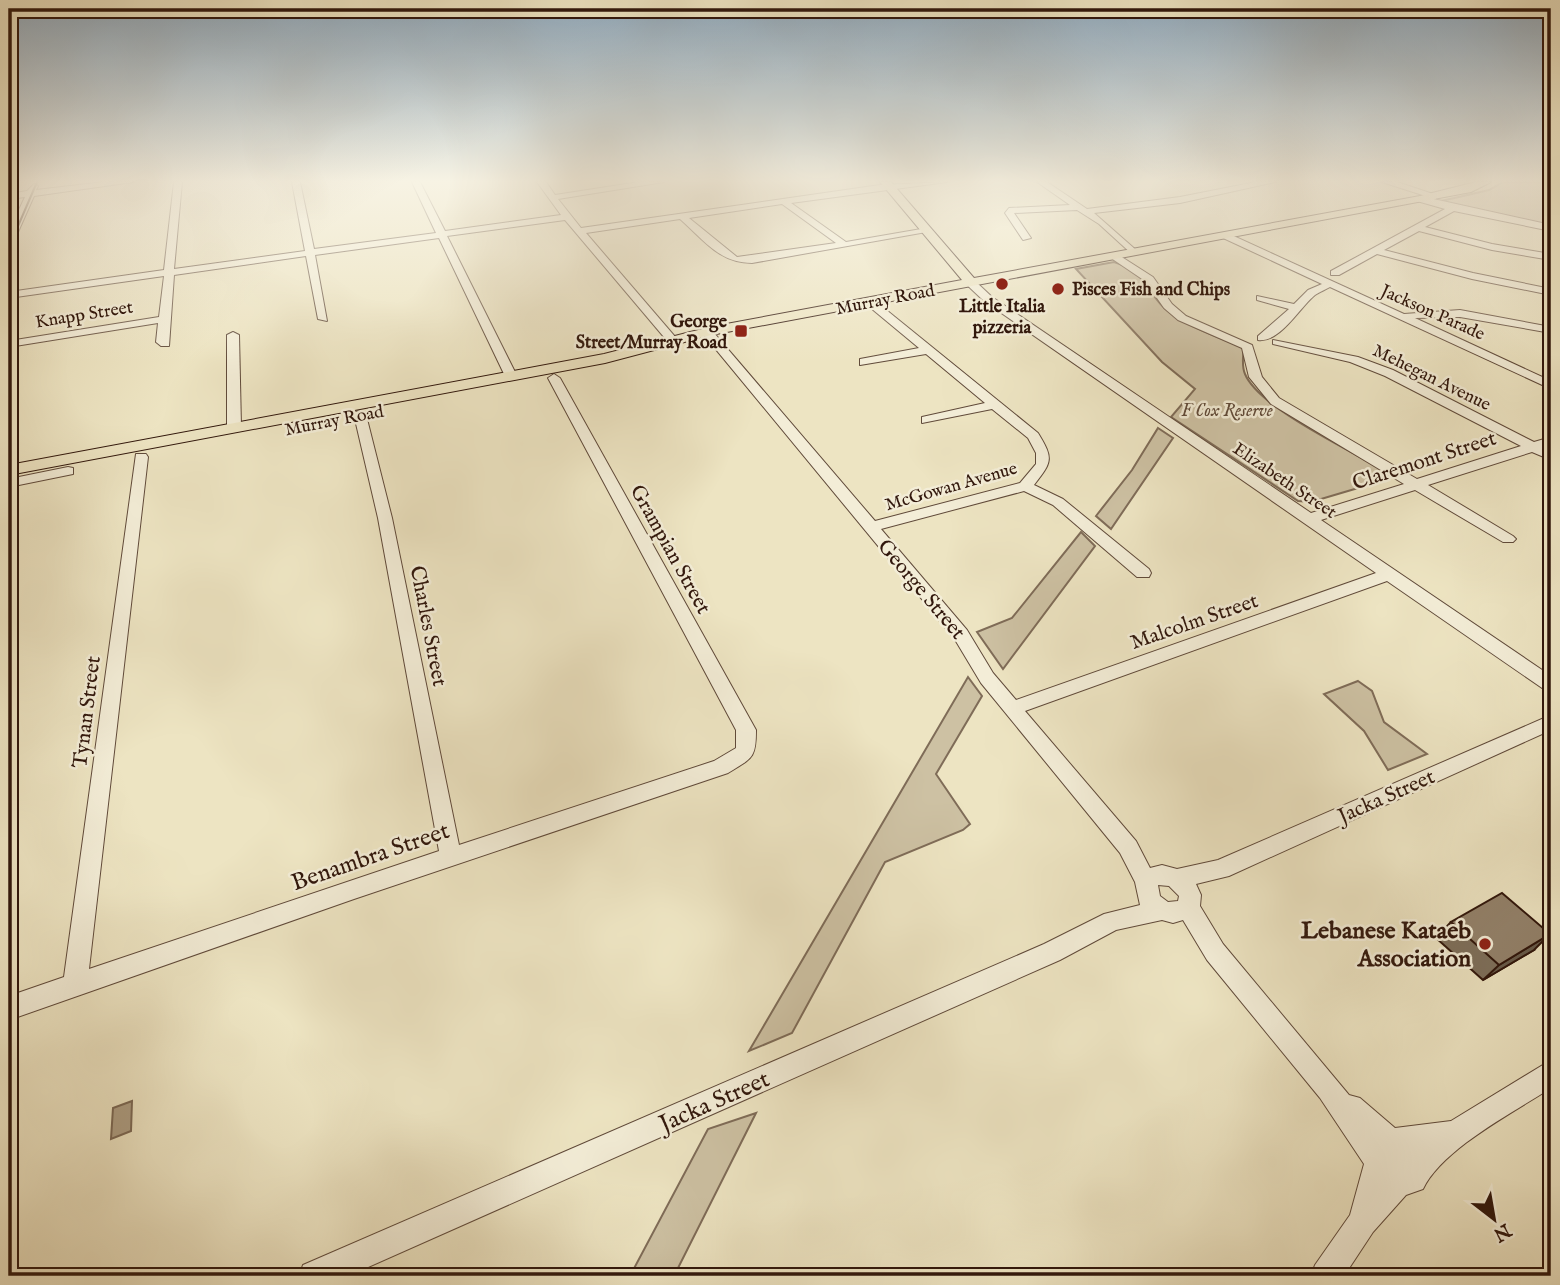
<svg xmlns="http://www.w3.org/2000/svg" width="1560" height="1285" font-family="'IM FELL English',serif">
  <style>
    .green { fill: #cdc1a3; stroke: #7f6c58; stroke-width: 2 }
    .water { fill: #ad9e84; stroke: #7b6854; stroke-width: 2 }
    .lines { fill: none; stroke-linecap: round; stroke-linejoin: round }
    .minor-casing { stroke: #604a3a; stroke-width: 2 }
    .major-casing { stroke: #31170c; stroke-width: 2 }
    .minor { fill: #f3edd7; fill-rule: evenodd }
    .major { fill: #ede4c2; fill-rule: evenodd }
    .tram { stroke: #31170c; stroke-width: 2 }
    .wall { fill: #7e705c; stroke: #31170c; stroke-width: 2 }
    .shaded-wall { fill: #675b4b; stroke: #31170c; stroke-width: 2 }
    .building { fill: #93826b; stroke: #31170c; stroke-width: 2 }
    .poi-dot { fill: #8f2418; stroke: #f3edd7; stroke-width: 2.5 }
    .labels { text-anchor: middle; stroke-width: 5; stroke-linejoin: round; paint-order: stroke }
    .far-poi-label { font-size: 18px; font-weight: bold; fill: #31170c; stroke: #f3edd7; text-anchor: start }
    .far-street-label { font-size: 18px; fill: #31170c; stroke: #f3edd7 }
    .far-park-label { font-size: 18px; font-style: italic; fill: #604a39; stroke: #f3edd7 }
    .street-label { font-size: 21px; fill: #31170c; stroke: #f3edd7 }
    .near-street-label { font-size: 24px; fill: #31170c; stroke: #f3edd7 }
    .near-poi-label { font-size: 24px; font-weight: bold; fill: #31170c; stroke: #f3edd7; text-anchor: end }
  </style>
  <rect width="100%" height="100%" fill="#ede4c2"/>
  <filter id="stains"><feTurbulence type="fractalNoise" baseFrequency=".00286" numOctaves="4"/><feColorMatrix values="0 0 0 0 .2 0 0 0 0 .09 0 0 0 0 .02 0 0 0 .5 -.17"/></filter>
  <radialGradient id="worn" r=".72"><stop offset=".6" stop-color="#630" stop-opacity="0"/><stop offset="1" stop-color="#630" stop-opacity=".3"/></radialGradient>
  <g class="green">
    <polygon points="1503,182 1551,182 1551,226 1465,209 1441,201 1489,190"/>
    <path d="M1114,262C1150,273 1146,295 1169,312C1190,328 1219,337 1243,348C1244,357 1241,365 1245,374C1259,408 1352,451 1385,471L1390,476L1385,480L1311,502L1298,501L1171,417L1195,389L1162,362L1076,269Z"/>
    <polygon points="1158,428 1173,438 1111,529 1096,516 1132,470"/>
    <polygon points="1081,532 1095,546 1003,669 977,632 1012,618"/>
    <polygon points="968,677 982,696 936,774 970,824 963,830 885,862 792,1033 749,1051"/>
    <polygon points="1358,681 1372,691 1384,722 1427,754 1388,770 1364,731 1324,694"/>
    <polygon points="756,1113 674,1276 630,1276 708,1129"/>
  </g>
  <polygon class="water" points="132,1101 131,1131 111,1139 113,1108"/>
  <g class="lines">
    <g class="minor-casing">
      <g id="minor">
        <polygon points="104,182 133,182 34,196 14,241 9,244 9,231 25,197 9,199 9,194 27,191 34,184 38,186 36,190"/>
        <path d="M174,182H182L174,269L305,251L292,182H300L314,249L436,233L412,182H420L445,231L561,215L537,182H546L555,195L639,182H664L558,199L581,228L880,185L947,182L791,203L846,242L927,228L932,231L752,263C719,263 704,240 680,219L586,233L677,339L679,341L673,344L669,343L565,220L447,236L517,376L511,380L505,376L439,238L315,255L327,321L318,319L306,256L174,275L169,346H161L156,342L158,323L9,347V341L159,317L164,276L9,298V292L164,270ZM782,204L836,243L737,257L689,218Z"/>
        <polygon points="1037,182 1047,182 1087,209 1180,197 1256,182 1275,182 1180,203 1094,213 1136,250 1136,254 1133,255 1099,224 1077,210 1014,213 1031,238 1023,240 1005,213 1009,208 1070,205"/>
        <polygon points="1382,182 1397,182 1439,196 1435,199"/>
        <polygon points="1420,196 1551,225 1551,231 1454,211 1425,227 1492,244 1551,254 1551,260 1492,250 1419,231 1384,250 1473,273 1551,289 1551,295 1472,279 1377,254 1339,275 1331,275 1331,271 1445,209 1417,201"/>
        <path d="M1221,233H1227L1404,314L1460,310L1551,327V333L1460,317L1415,318L1551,381V389L1330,287C1325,290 1319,292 1315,295C1299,308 1280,343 1258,340V336L1289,309L1257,300V296L1294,304L1308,290L1322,284L1221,237Z"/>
        <path d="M1111,254H1117L1153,277L1172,304L1186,316L1252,345L1262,377L1279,398L1417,479L1521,446L1385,376L1350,362L1273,344V340L1358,357L1393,370L1534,442L1551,437V445L1545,447L1551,451V460L1532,452L1428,485L1513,536L1516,539L1513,542H1503L1415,490L1321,520L1551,676V691L1545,690L1387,581L1025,711L1136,841L1150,868L1162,865L1177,869L1218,860L1551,715V730L1229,876L1196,884L1201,895L1200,906L1223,944L1349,1095L1360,1098L1395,1128L1451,1121L1551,1060V1088C1514,1112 1442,1149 1423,1189L1406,1195L1373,1232L1344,1276H1311L1315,1265L1350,1215L1364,1164L1320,1098L1207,960L1183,920L1173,923L1162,920L1116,930L1060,960L348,1276H299L303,1265L1044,944L1104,914L1140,905L1135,882L1120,853L981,683L954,638L704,335L714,333L875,521L1020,483L1036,464V453L1028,438L992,409L922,423V417L985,403L926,354L860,365V359L919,348L866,304V300H874L1038,433C1054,459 1052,462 1034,485L1063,499L1149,569L1151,573L1149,577H1137L1053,505L1024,491L881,529L967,630L993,673L1016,700L1376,573L984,301L967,285V281H975L992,297L1311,513L1404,484L1271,404L1249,377L1242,348L1178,320L1164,308L1145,281L1111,258ZM1158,885L1169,886L1179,896L1178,901L1168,902L1160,896Z"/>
        <polygon points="233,332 239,335 241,427 234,431 227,427 227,335"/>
        <path d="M554,374L560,378L756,730C756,759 752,758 728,773L354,899L9,1020V996L64,977L136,454H146L148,457L89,969L439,851L378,518L354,415L355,412L360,411L366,415L392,518L459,845L714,761L736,748V730L548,378Z"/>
        <polygon points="68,467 73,468 73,474 9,487 9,479"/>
      </g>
    </g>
    <g class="major-casing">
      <polygon id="major" points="880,182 891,182 974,278 1420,196 1476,182 1491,182 1471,192 711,335 605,363 9,475 9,465 604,354 710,327 962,280"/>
    </g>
    <use href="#minor" class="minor"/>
    <use href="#major" class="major"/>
    <polyline class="tram" points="9,247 37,182"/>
  </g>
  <polygon class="wall" points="1451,922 1534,950 1483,980 1436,938"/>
  <polygon class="shaded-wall" points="1550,934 1534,950 1483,980 1499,965"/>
  <polygon class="building" points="1502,893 1550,934 1499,965 1451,922"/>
  <linearGradient id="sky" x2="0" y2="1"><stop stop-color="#90abc0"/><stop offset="0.5" stop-color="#f7f3e4"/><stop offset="1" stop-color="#f7f3e4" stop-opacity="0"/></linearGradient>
  <rect width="1560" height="362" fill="url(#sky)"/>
  <g class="poi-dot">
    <circle cx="1002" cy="284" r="7"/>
    <circle cx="1058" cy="289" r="7"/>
    <rect x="734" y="324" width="14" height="14" rx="3.5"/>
    <circle cx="1485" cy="944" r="7"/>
  </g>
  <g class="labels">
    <g class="far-poi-label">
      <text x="1072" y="295">Pisces Fish and Chips</text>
      <text x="1002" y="312" text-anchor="middle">Little Italia<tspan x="1002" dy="21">pizzeria</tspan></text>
      <text x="727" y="327" text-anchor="end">George<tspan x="727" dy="21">Street/Murray Road</tspan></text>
    </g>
    <g class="far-street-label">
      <text transform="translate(885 299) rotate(-11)" y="6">Murray Road</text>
      <text transform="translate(1433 312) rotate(24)" y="6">Jackson Parade</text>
      <text transform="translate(84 314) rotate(-9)" y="6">Knapp Street</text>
      <text transform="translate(1432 377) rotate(26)" y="6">Mehegan Avenue</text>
      <text transform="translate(334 420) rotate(-11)" y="6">Murray Road</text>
      <text transform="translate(1285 480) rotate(34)" y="6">Elizabeth Street</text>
      <text transform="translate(951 486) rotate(-16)" y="6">McGowan Avenue</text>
    </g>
    <g class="far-park-label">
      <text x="1227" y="416">F Cox Reserve</text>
    </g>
    <g class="street-label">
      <text transform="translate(1424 460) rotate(-18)" y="7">Claremont Street</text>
      <text transform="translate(671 549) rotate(61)" y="7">Grampian Street</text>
      <text transform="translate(922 589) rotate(50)" y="7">George Street</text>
      <text transform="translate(1194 621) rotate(-19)" y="7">Malcolm Street</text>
      <text transform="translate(429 626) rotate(79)" y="7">Charles Street</text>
      <text transform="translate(86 712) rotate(-83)" y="7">Tynan Street</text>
      <text transform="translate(1386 796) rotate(-24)" y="7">Jacka Street</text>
    </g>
    <g class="near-street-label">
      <text transform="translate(370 856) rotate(-19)" y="8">Benambra Street</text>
      <text transform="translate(714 1101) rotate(-24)" y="8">Jacka Street</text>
    </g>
    <g class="near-poi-label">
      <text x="1471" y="938">Lebanese Kataeb<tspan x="1471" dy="28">Association</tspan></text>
    </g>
  </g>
  <rect width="1560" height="1285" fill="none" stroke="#ede4c2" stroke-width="35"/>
  <rect x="10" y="10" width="1539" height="1264" fill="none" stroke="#31170c" stroke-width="3.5"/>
  <rect x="18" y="18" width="1525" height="1250" fill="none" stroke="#31170c" stroke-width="2"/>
  <g transform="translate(1494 1219) rotate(149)" stroke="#f3edd7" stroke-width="5" paint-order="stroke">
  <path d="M0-5L12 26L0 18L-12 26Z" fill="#31170c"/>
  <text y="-10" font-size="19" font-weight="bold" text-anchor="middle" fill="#31170c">N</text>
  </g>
  <rect width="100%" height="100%" filter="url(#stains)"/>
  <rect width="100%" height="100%" fill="url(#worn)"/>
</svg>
